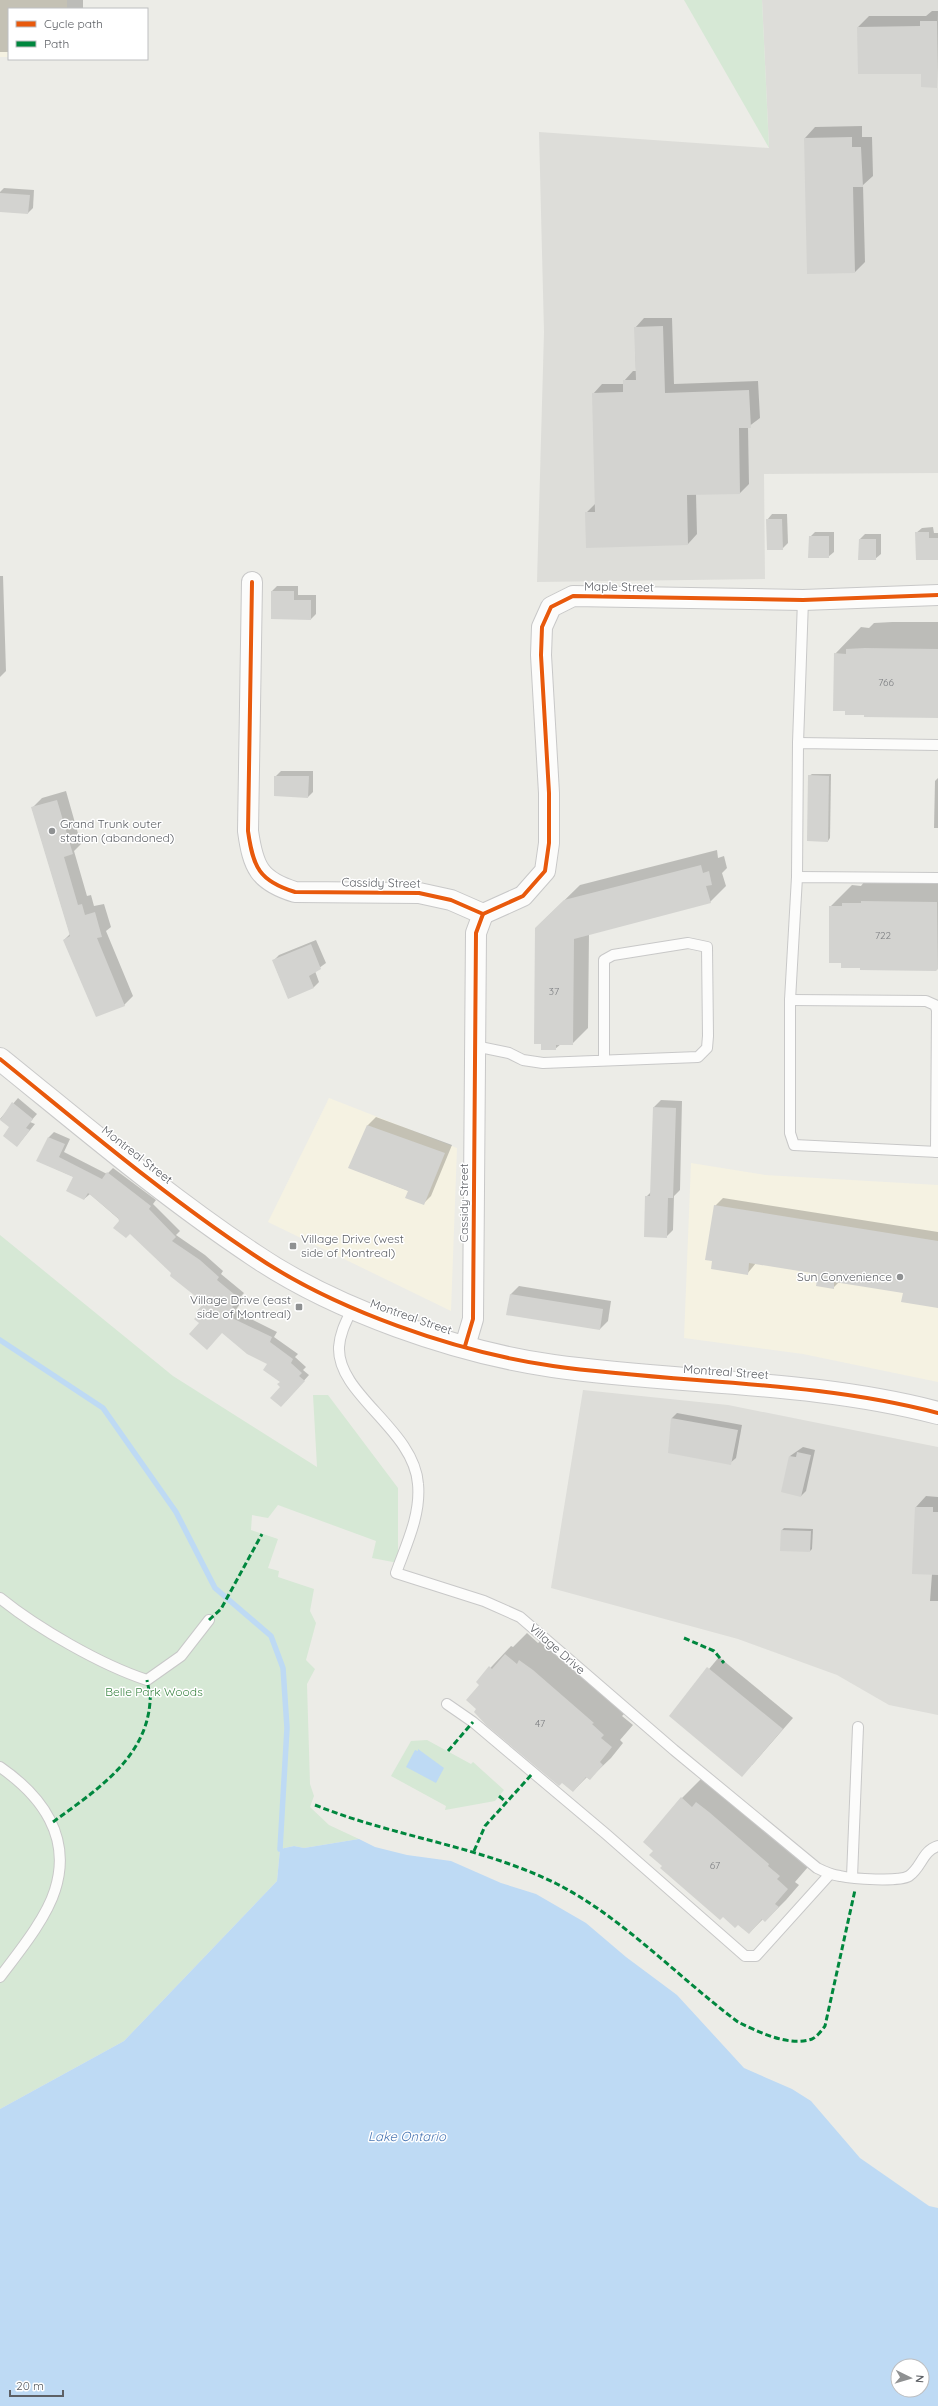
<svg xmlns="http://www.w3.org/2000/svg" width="938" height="2406" font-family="Quicksand,sans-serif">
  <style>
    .commercial { fill: #f5f2e2 }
    .industrial { fill: #ddddd9 }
    .green { fill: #d6e8d5 }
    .water { fill: #bedaf4; fill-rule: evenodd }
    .shadow { fill: #0003 }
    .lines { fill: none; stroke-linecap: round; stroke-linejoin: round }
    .stream { stroke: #bedaf4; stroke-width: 5.5 }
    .building { fill: #d3d3d0 }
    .service-casing { stroke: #c8c8c8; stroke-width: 12 }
    .minor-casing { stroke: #c8c8c8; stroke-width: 22 }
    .secondary-casing { stroke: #c9c9c9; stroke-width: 24 }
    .service { stroke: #fcfcfb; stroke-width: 10 }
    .minor { stroke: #fcfcfb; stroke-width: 20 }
    .secondary { stroke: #fcfcfb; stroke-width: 22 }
    .quiet { stroke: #00873e; stroke-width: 3; stroke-dasharray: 6 3; stroke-linecap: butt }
    .cycleway-casing { stroke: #fff; stroke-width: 6 }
    .cycleway { stroke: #e8590c; stroke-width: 4 }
    .poi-dot { fill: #8f9192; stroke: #fff; stroke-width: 1.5 }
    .labels { text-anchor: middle; stroke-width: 3; stroke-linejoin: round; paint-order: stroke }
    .number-label { font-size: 10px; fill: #7c7e81 }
    .street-label { font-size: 12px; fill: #5d6065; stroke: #fff }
    .poi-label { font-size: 12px; fill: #5d6065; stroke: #fff; text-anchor: start }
    .park-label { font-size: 12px; fill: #3c8544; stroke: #fff }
    .water-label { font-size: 13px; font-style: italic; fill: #4b77b3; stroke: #fff }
  </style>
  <rect width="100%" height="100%" fill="#ecece7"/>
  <g class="commercial">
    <polygon points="0,0 67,0 67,9 9,9 9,57 0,57"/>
    <polygon points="329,1098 457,1148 451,1311 268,1222"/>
    <polygon points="691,1163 765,1175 938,1185 938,1382 803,1354 684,1338"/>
  </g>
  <g class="industrial">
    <polygon points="762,0 938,0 938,473 764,474 765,579 537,582 544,332 539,132 769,148"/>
    <polygon points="583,1390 728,1405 938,1447 938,1715 889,1705 837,1675 738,1639 551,1588"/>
  </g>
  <g class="green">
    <polygon points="684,0 762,0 769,148"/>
    <polygon points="0,1235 173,1376 317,1467 313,1395 328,1395 398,1488 398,1563 372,1558 376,1541 278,1505 268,1518 252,1515 251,1530 278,1539 268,1568 279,1571 278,1577 314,1589 310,1611 316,1623 306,1660 315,1669 307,1684 310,1784 314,1796 310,1807 329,1825 359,1839 304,1848 294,1846 280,1849 277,1881 124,2041 0,2109"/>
    <polygon points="427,1740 471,1764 473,1762 504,1790 495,1801 445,1810 446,1806 391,1776 411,1741"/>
  </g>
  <g class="water">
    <polygon points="418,1749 444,1768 436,1783 406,1767 415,1750 418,1751"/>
    <path d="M359,1839L375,1847L407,1855L451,1861L501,1883L536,1894L586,1923L626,1957L677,1995L744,2068L792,2089L811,2101L860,2158L929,2206L938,2208V2406H0V2109L124,2041L277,1881L280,1849L294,1846L304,1848ZM898,2366H922V2390H898Z"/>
  </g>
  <g class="shadow">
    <polygon points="0,0 83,0 83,9 9,9 9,52 0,52"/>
    <polygon points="932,11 938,11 937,87 922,73 858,27 869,16 926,16"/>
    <polygon points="862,126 862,137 872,137 873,176 863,185 865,262 855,272 805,138 815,127"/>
    <polygon points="4,188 34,190 33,208 28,213 0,211 0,192"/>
    <polygon points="644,318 672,318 674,384 758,381 760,418 748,427 749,484 740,493 696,494 697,534 688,544 586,513 596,503 593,394 602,384 624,384 624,381 633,371 636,371 635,328"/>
    <polygon points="772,514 787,514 788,543 782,549 767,520"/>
    <polygon points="933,527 934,533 938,533 938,559 916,533 922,528"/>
    <polygon points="815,532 834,532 834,552 828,557 810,537"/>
    <polygon points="865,534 881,534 881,554 875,559 860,539"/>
    <polygon points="0,576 3,576 6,671 0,677"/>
    <polygon points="277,586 298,586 298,595 316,595 316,614 311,619 272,618 272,591"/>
    <polygon points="892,622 938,622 938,717 835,654 861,627 869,628 874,623"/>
    <polygon points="281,771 313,771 313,792 308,797 275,777"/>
    <polygon points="812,774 831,774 830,838 828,841 809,776"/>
    <polygon points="938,778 938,828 934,828 935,781"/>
    <polygon points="66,791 81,844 74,851 87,896 91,895 94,906 104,904 111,927 106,931 133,996 124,1005 64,940 70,934 32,808 42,798"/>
    <polygon points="717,850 718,858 724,856 727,868 722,873 726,886 710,902 589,934 588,1028 572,1044 561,1044 555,1049 536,928 580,885"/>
    <polygon points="938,881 938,968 861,967 842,962 830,907 852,885 861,886 864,882"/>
    <polygon points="316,940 326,963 315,971 319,982 314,987 288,997 273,961 279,955"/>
    <polygon points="18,1098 37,1114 30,1122 35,1124 17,1146 11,1127 0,1119"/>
    <polygon points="661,1100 682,1101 680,1190 674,1196 673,1230 666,1237 646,1197 652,1191 654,1107"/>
    <polygon points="376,1117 452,1145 431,1196 423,1204 409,1191 350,1168 368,1125"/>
    <polygon points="54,1132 70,1139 64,1152 107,1174 113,1168 156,1200 153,1204 180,1231 176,1235 205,1255 223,1271 221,1274 244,1293 237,1301 240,1304 235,1311 277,1332 274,1337 298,1354 295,1357 306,1367 303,1370 309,1375 286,1401 281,1382 269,1363 222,1332 200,1323 200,1314 205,1303 121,1221 90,1194 84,1199 74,1177 38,1161 49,1137"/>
    <polygon points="723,1198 938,1232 938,1307 904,1292 839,1282 833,1288 819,1273 756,1263 747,1274 715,1206"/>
    <polygon points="519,1286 611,1301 608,1321 600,1329 507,1314 511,1294"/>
    <polygon points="677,1413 742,1425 736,1458 730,1463 669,1452 672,1418"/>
    <polygon points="803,1447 815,1450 806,1491 801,1496 790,1456"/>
    <polygon points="926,1496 938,1497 938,1601 930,1601 932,1574 916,1507"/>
    <polygon points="784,1528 813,1529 812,1549 810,1551 781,1550 782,1530"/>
    <polygon points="527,1633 538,1643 542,1640 625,1713 622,1716 633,1725 620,1740 623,1743 611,1758 589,1779 587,1777 573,1791 477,1682 511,1646 513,1647"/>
    <polygon points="719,1657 793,1718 752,1765 670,1716"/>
    <polygon points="703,1777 808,1867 795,1882 799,1885 786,1900 765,1921 763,1919 749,1933 664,1866 654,1851 682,1798"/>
  </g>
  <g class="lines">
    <polyline class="stream" points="0,1340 103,1408 176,1512 215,1588 271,1636 283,1668 287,1728 280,1849"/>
  </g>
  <g class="building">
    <polygon points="920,21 937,21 937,88 921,87 921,74 858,74 857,27 920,26"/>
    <polygon points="852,137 852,147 861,147 863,187 853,187 855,273 807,274 804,138"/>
    <polygon points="0,193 30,195 28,214 0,212"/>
    <polygon points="663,326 665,393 749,390 751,428 739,428 740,494 687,495 688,545 586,548 585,512 595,512 592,393 623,392 623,380 636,380 634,327"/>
    <polygon points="766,519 782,519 783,550 767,550"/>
    <polygon points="915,532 929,532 929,538 938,538 938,560 916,560"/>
    <polygon points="809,536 829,536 829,558 808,558"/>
    <polygon points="859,539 876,539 876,560 858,560"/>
    <polygon points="271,591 294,591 294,600 311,600 311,620 271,619"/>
    <polygon points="865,648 938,649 938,718 864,717 864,715 845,715 845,711 833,711 834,653 846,654 846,649"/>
    <polygon points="808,775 829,776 828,842 807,841"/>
    <polygon points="274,776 309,776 308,798 274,796"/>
    <polygon points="57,800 73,854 64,857 78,905 82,904 85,915 95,912 102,937 97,938 125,1006 96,1017 63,940 70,936 31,807"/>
    <polygon points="701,865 703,873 709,871 712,885 706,886 711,903 574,939 573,1045 556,1045 556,1050 541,1050 541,1044 534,1044 535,928 564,900"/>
    <polygon points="861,901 937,902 938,969 936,971 860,970 860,968 841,968 841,963 829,963 829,906 842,906 842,903 861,903"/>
    <polygon points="311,944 321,969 309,976 314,988 288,999 272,960"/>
    <polygon points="12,1102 33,1119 26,1128 30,1130 17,1147 3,1136 9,1127 0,1120"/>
    <polygon points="653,1107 676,1108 673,1198 668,1198 667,1238 644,1237 645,1196 650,1196"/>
    <polygon points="367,1125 445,1153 424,1205 405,1198 408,1191 348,1168"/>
    <polygon points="48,1137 65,1144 59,1157 102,1179 107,1172 151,1206 149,1209 176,1237 172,1241 200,1260 219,1277 217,1280 240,1299 232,1307 236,1310 230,1317 272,1337 270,1342 293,1359 291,1363 302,1373 299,1376 305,1381 281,1407 270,1398 280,1387 277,1384 280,1382 263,1370 267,1364 247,1354 222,1333 207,1350 189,1334 199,1323 194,1319 199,1314 196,1312 204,1303 170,1276 171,1273 130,1234 126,1238 113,1228 119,1221 118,1218 88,1193 84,1200 66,1191 73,1177 36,1161"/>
    <polygon points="714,1205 938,1241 938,1308 901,1302 903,1293 834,1282 834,1289 816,1286 818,1274 749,1263 748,1275 711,1269 712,1261 705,1260"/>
    <polygon points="510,1294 603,1309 600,1330 506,1315"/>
    <polygon points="671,1418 738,1430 731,1465 668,1453"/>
    <polygon points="797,1452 811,1455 801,1497 781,1492 789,1456 796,1457"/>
    <polygon points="915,1507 933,1507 933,1512 938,1512 938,1575 912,1574"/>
    <polygon points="781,1530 811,1531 810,1552 780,1551"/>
    <polygon points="505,1654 517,1664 519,1660 533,1670 594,1723 592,1724 604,1735 601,1738 612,1747 600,1762 603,1765 590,1780 586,1777 573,1792 562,1783 559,1786 486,1725 474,1712 476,1709 466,1700 479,1685 476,1682 489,1666 492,1669"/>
    <polygon points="707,1667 783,1729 742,1777 669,1716"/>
    <polygon points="681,1797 692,1807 696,1802 709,1812 769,1864 768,1866 780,1876 777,1879 788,1889 775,1904 779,1907 765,1922 762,1919 749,1934 738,1925 735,1928 723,1917 720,1920 660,1868 662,1866 649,1855 653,1851 643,1842"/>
  </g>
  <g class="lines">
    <g class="service-casing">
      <g id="service">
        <polyline points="798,743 803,600"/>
        <polyline points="797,877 798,743 938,745"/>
        <polyline points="938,878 797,877 790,1000 790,1133 794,1145 938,1152"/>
        <polyline points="790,1000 926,1001 935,1005 937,1010 936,1152"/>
        <polyline points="475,1046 509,1053 523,1060 543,1063 698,1057 707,1048 708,1036 707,947 688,943 613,955 604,960 604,1060"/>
        <path d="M353,1307C347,1320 340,1332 339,1347C337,1395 414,1429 418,1484C421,1515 406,1545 396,1573L484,1601L520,1617L674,1750L817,1868C825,1872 832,1875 840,1876C853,1879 899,1882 909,1876C922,1867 922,1851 938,1846"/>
        <path d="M0,1598C37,1628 101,1665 147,1680L181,1656L209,1620"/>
        <polyline points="447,1704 473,1722 606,1834 745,1956 756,1956 830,1874"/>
        <path d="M0,1767C42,1796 72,1837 55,1890C46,1919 18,1953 0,1977"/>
        <polyline points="852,1877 858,1727"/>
      </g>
    </g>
    <g class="minor-casing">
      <g id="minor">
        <path d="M252,582L248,831C253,867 259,881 295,892L419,893L451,900L483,914L476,933L473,1319L465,1346"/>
        <polyline points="483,914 523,896 545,871 549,843 549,793 541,655 542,627 551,607 573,596 803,600 938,595"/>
      </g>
    </g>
    <g class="secondary-casing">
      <path id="secondary" d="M0,1059C83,1126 165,1196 254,1255C335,1310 456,1352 553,1366C682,1384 812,1380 938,1413"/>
    </g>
    <use href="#service" class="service"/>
    <use href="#minor" class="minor"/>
    <use href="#secondary" class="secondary"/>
    <g class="quiet">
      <polyline points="209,1620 221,1609 262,1534"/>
      <polyline points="684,1638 714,1651 724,1663"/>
      <polyline points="448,1751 473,1722"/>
      <polyline points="499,1796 506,1802"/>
      <path d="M315,1805C394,1837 481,1846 557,1884C622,1917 679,1978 738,2022C759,2032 788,2047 812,2039C817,2037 822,2030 825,2026L855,1890"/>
      <path d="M53,1822C95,1791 146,1759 150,1702C151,1695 148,1687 147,1680"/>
      <polyline points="474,1851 485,1826 533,1773"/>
    </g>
    <g class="cycleway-casing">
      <g id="cycleway">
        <path d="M252,582L248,831C253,867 259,881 295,892L419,893L451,900L483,914L476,933L473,1319L465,1346"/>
        <polyline points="483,914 523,896 545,871 549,843 549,793 541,655 542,627 551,607 573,596 803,600 938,595"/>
        <path d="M0,1059C83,1126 165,1196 254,1255C335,1310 456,1352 553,1366C682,1384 812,1380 938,1413"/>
      </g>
    </g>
    <use href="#cycleway" class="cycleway"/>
  </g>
  <g class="poi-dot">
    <circle cx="52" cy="831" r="4"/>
    <rect x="289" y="1242" width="8" height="8" rx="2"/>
    <circle cx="900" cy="1277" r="4"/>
    <rect x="295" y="1303" width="8" height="8" rx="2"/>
  </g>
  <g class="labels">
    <g class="number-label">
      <text x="886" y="686">766</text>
      <text x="883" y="939">722</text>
      <text x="554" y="995">37</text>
      <text x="540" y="1727">47</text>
      <text x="715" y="1869">67</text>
    </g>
    <g class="street-label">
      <text transform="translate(619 587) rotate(1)" y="4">Maple Street</text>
      <text transform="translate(381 883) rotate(1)" y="4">Cassidy Street</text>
      <text transform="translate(137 1155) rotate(38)" y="4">Montreal Street</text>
      <text transform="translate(464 1203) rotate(-90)" y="4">Cassidy Street</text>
      <text transform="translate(411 1317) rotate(19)" y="4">Montreal Street</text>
      <text transform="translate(726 1372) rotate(4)" y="4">Montreal Street</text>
      <text transform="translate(557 1649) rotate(41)" y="4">Village Drive</text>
    </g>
    <g class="poi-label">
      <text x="60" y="828">Grand Trunk outer<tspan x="60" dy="14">station (abandoned)</tspan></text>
      <text x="301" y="1243">Village Drive (west<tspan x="301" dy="14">side of Montreal)</tspan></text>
      <text x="892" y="1281" text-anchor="end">Sun Convenience</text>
      <text x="291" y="1304" text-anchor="end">Village Drive (east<tspan x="291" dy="14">side of Montreal)</tspan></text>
    </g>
    <g class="park-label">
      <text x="154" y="1696">Belle Park Woods</text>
    </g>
    <g class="water-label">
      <text x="407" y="2141">Lake Ontario</text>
    </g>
  </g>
  <rect x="8" y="8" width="140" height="52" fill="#ffffff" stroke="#bebfc1"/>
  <rect x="16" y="21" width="20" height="6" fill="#e8590c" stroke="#bebfc1"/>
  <text x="44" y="28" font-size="12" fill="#5d6065">Cycle path</text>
  <rect x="16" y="41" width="20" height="6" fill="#00873e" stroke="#bebfc1"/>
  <text x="44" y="48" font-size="12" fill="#5d6065">Path</text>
  <g transform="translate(910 2378) rotate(95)"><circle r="19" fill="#ffffff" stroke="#bebfc1"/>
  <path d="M0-3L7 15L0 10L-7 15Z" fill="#8f9192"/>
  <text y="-6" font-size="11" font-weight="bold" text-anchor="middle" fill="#5d6065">N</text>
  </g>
  <path d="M10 2390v6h53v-6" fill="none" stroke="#5d6065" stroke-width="2"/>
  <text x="16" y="2390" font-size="12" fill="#5d6065" stroke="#ffffff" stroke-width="3" paint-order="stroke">20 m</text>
</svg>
